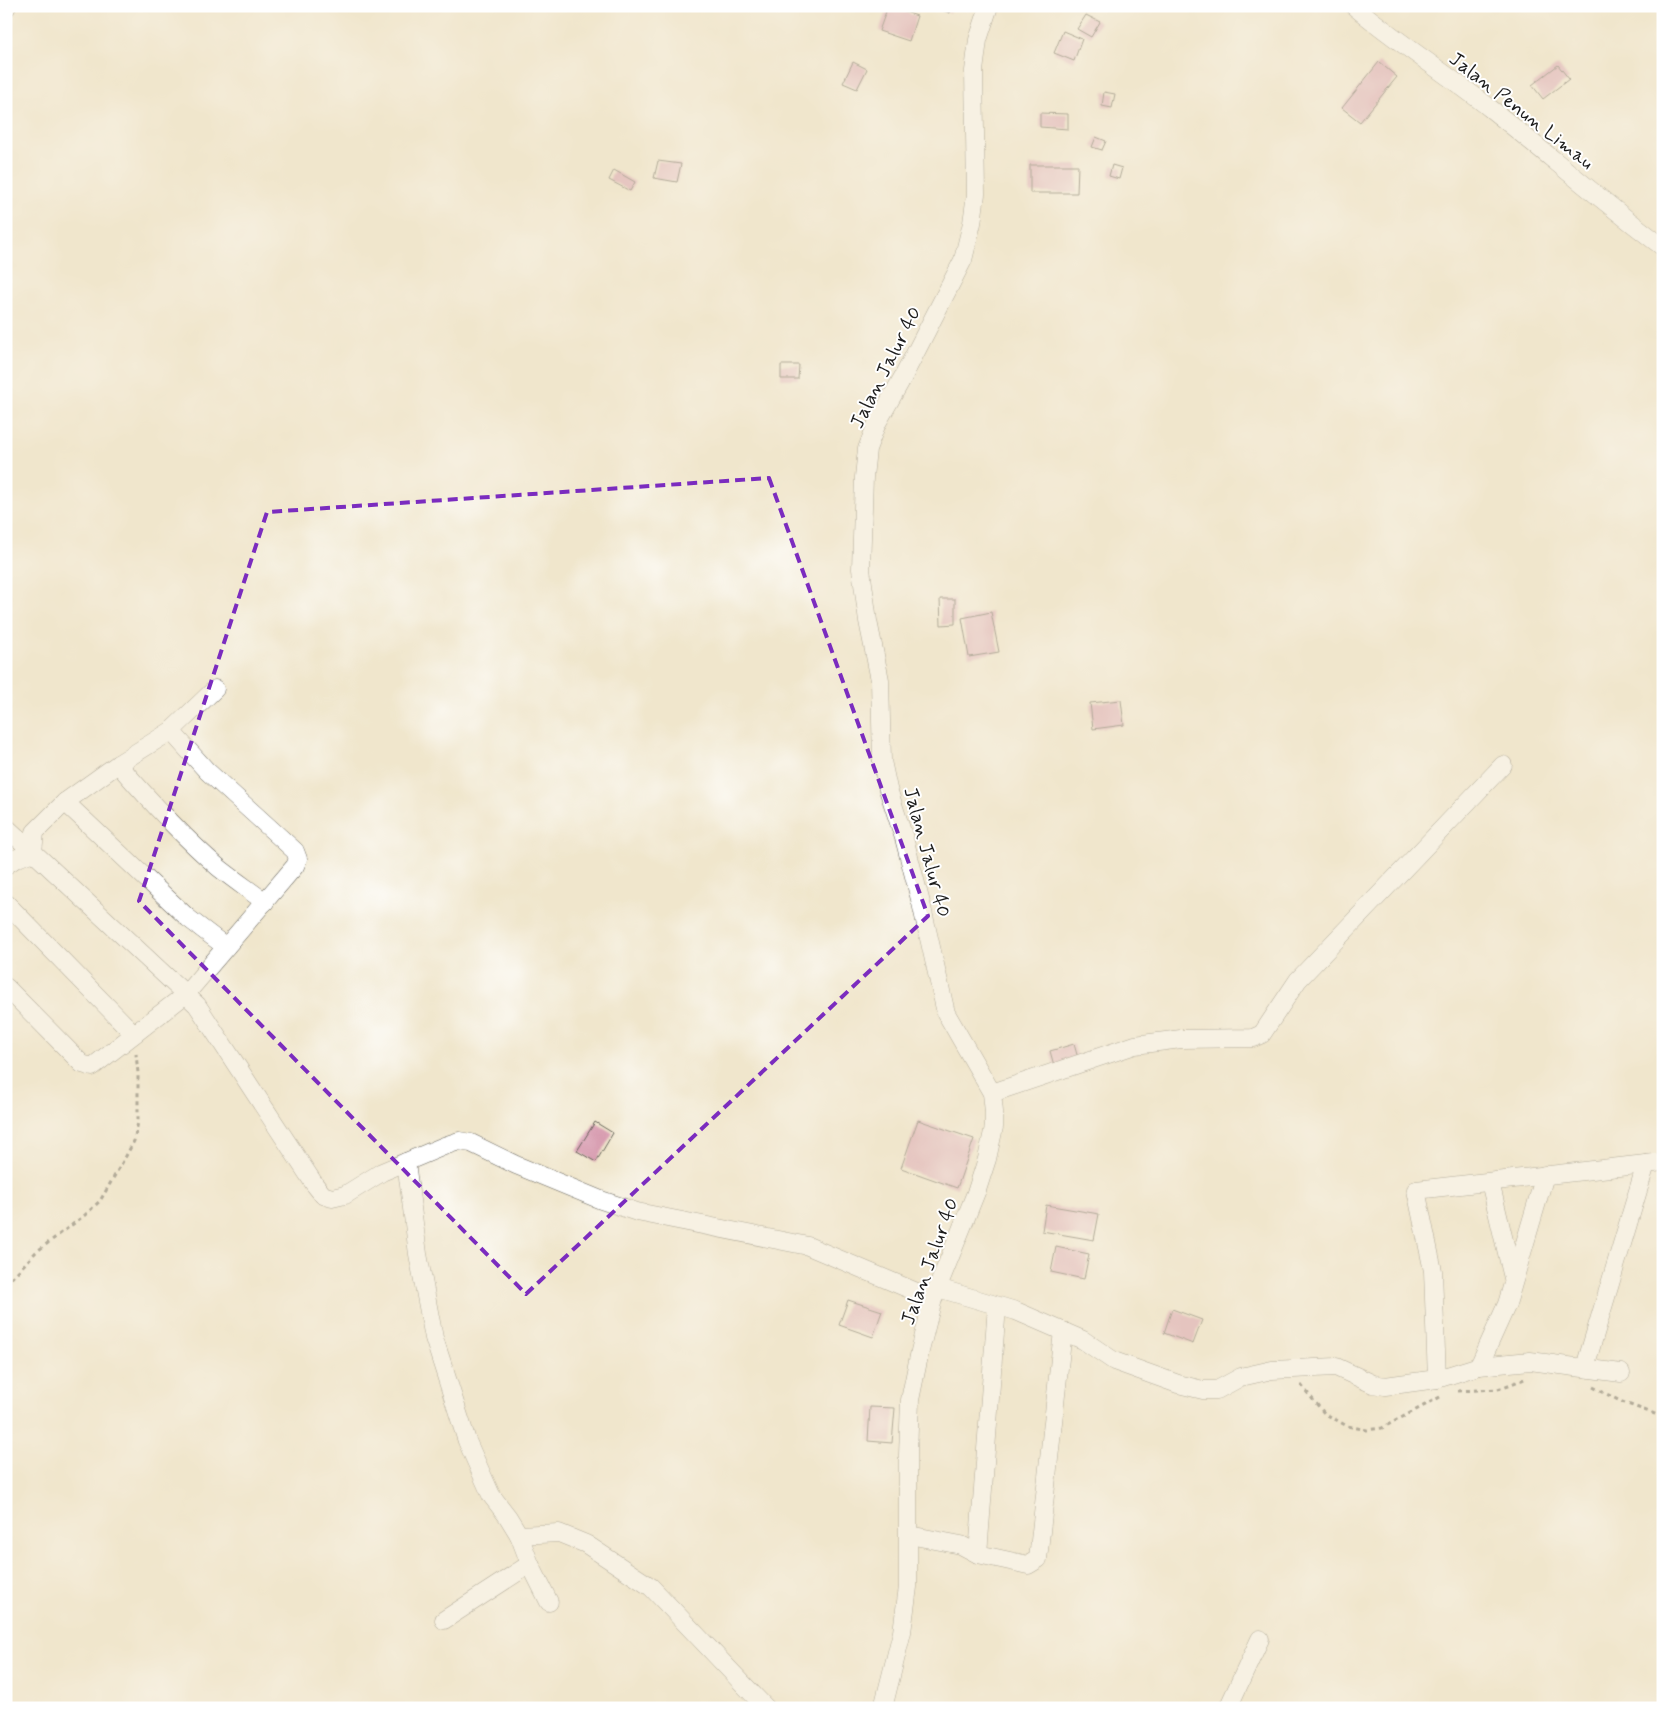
<svg xmlns="http://www.w3.org/2000/svg" width="1669" height="1714" font-family="Mynerve,sans-serif">
  <style>
    .building { fill: #d89cb0 }
    .lines { fill: none; stroke-linecap: round; stroke-linejoin: round }
    .minor-casing { stroke: #66635a; stroke-width: 19 }
    .path { stroke: #66635a; stroke-width: 3; stroke-dasharray: 4 4; stroke-linecap: butt }
    .minor { stroke: #fff; stroke-width: 18 }
    .marked { fill: none; stroke: #7b2cbf; stroke-width: 4; stroke-dasharray: 10 6; stroke-linejoin: round }
    .labels { text-anchor: middle; stroke-width: 4; stroke-linejoin: round; paint-order: stroke }
    .street-label { font-size: 20px; fill: #1c1c1c; stroke: #fff }
  </style>
  <rect width="100%" height="100%" fill="#fff"/>
  <filter id="ink" filterUnits="userSpaceOnUse"><feTurbulence type="fractalNoise" baseFrequency=".02" numOctaves="2"/><feDisplacementMap in="SourceGraphic" scale="10" xChannelSelector="R" yChannelSelector="G"/><feConvolveMatrix kernelMatrix="1 2 1 2 8 2 1 2 1" color-interpolation-filters="sRGB"/></filter>
  <filter id="wash" filterUnits="userSpaceOnUse"><feTurbulence type="fractalNoise" baseFrequency=".0096" numOctaves="4" result="noise"/><feDisplacementMap in="SourceGraphic" scale="20" xChannelSelector="R" yChannelSelector="G"/><feGaussianBlur stdDeviation="1.12" result="paint"/><feColorMatrix in="noise" values="0 0 0 0 0 0 0 0 0 0 0 0 0 0 0 0 0 1.4 0 .05"/><feComposite in="paint" operator="in"/></filter>
  <g filter="url(#wash)">
    <rect width="100%" height="100%" fill="#f0e6cc"/>
    <g id="blocks">
      <g class="building">
        <polygon points="888,6 917,16 909,41 879,31"/>
        <polygon points="931,6 953,6 950,13"/>
        <polygon points="1086,15 1100,22 1091,37 1077,29"/>
        <polygon points="1063,31 1082,39 1074,61 1054,53"/>
        <polygon points="853,62 867,69 857,89 843,83"/>
        <polygon points="1379,62 1397,77 1360,122 1342,108"/>
        <polygon points="1558,65 1569,79 1543,99 1532,85"/>
        <polygon points="1104,92 1115,94 1112,108 1102,106"/>
        <polygon points="1040,113 1068,114 1068,129 1040,127"/>
        <polygon points="1096,137 1106,141 1102,150 1092,147"/>
        <polygon points="658,161 681,164 677,182 654,178"/>
        <polygon points="1030,165 1078,165 1077,193 1030,193"/>
        <polygon points="1112,165 1122,168 1119,179 1109,176"/>
        <polygon points="614,170 635,182 630,191 609,180"/>
        <polygon points="781,365 799,365 798,379 781,379"/>
        <polygon points="940,599 955,599 955,624 941,625"/>
        <polygon points="991,612 999,652 969,657 962,618"/>
        <polygon points="1121,700 1124,725 1093,729 1090,703"/>
        <polygon points="1074,1044 1079,1062 1055,1069 1050,1051"/>
        <polygon points="918,1120 974,1139 957,1188 901,1168"/>
        <polygon points="595,1122 613,1133 596,1162 577,1151"/>
        <polygon points="1046,1205 1099,1214 1094,1240 1042,1231"/>
        <polygon points="1056,1247 1089,1254 1084,1279 1051,1272"/>
        <polygon points="848,1300 882,1311 873,1337 839,1325"/>
        <polygon points="1172,1309 1202,1320 1193,1344 1164,1333"/>
        <polygon points="870,1407 895,1408 892,1443 868,1441"/>
      </g>
    </g>
  </g>
  <g filter="url(#ink)">
    <use href="#blocks" fill-opacity="0" stroke="#66635a" stroke-width="1"/>
    <g class="lines">
      <g class="minor-casing">
        <g id="minor">
          <path d="M1354,6C1398,43 1446,73 1491,109C1549,155 1604,203 1663,247"/>
          <polyline points="6,8 7,6"/>
          <polyline points="215,689 171,731 118,764 65,802 35,832 33,852 197,1005 315,1185 323,1195 332,1198 345,1195 382,1172 444,1146 459,1141 471,1143 516,1165 601,1200 637,1212 808,1246 933,1299"/>
          <path d="M118,764C149,800 182,836 218,867C233,879 249,890 265,902"/>
          <polyline points="65,802 188,918 226,947"/>
          <polyline points="6,827 33,852 15,859 6,865"/>
          <polyline points="6,903 134,1034"/>
          <polyline points="6,987 82,1064 92,1067 186,994 295,866 298,859 295,851 207,771 171,731"/>
          <polyline points="992,1093 1135,1045 1181,1039 1253,1038 1262,1034 1298,980 1503,765"/>
          <polyline points="406,1162 418,1254 434,1338 467,1441 491,1495 508,1517 519,1535 559,1533 586,1544 651,1587 766,1708"/>
          <polyline points="1490,1182 1513,1278"/>
          <polyline points="938,1288 1016,1311 1083,1340 1114,1361 1178,1384 1203,1390 1217,1390 1241,1377 1272,1370 1336,1367 1373,1384 1385,1386 1437,1379 1479,1366 1530,1361 1621,1373"/>
          <polyline points="1479,1366 1507,1304 1545,1175"/>
          <polyline points="1585,1367 1646,1164"/>
          <polyline points="1437,1379 1433,1271 1416,1190 1663,1162"/>
          <polyline points="519,1535 530,1564 549,1602"/>
          <polyline points="909,1535 961,1545 978,1554 1028,1565 1038,1559 1063,1331"/>
          <polyline points="978,1554 997,1306"/>
          <polyline points="444,1620 530,1564"/>
          <polyline points="883,1708 902,1632 908,1587 908,1455 910,1400 920,1351 933,1299 977,1190 987,1159 994,1127 994,1112 992,1093 946,1013 921,903 904,838 888,789 882,761 880,680 868,621 861,569 864,477 867,449 877,423 903,377 963,260 972,223 976,194 974,71 978,40 989,6"/>
          <polyline points="1228,1708 1260,1639"/>
        </g>
      </g>
      <g class="path">
        <polyline points="6,1284 36,1252 85,1215 100,1201 126,1156 134,1141 138,1122 138,1073 136,1054"/>
        <polyline points="1301,1385 1324,1413 1347,1426 1367,1430 1382,1428 1442,1396"/>
        <polyline points="1593,1387 1622,1402 1663,1417"/>
        <polyline points="1458,1391 1498,1389 1527,1378"/>
        <polyline points="6,1707 7,1708"/>
      </g>
      <use href="#minor" class="minor"/>
    </g>
  </g>
  <path d="M0 0H1669V1714H0ZM769,478L928,916L526,1294L139,901L267,512Z" fill="#f0e6cc" fill-opacity=".55" fill-rule="evenodd"/>
  <path class="marked" d="M769,478L928,916L526,1294L139,901L267,512Z"/>
  <g class="labels">
    <g class="street-label">
      <text transform="translate(1522 110) rotate(38)" y="7">Jalan Penun Limau</text>
      <text transform="translate(885 367) rotate(-63)" y="7">Jalan Jalur 40</text>
      <text transform="translate(928 852) rotate(75)" y="7">Jalan Jalur 40</text>
      <text transform="translate(929 1261) rotate(-70)" y="7">Jalan Jalur 40</text>
    </g>
  </g>
  <rect width="1669" height="1714" fill="none" stroke="#fff" stroke-width="25"/>
</svg>
